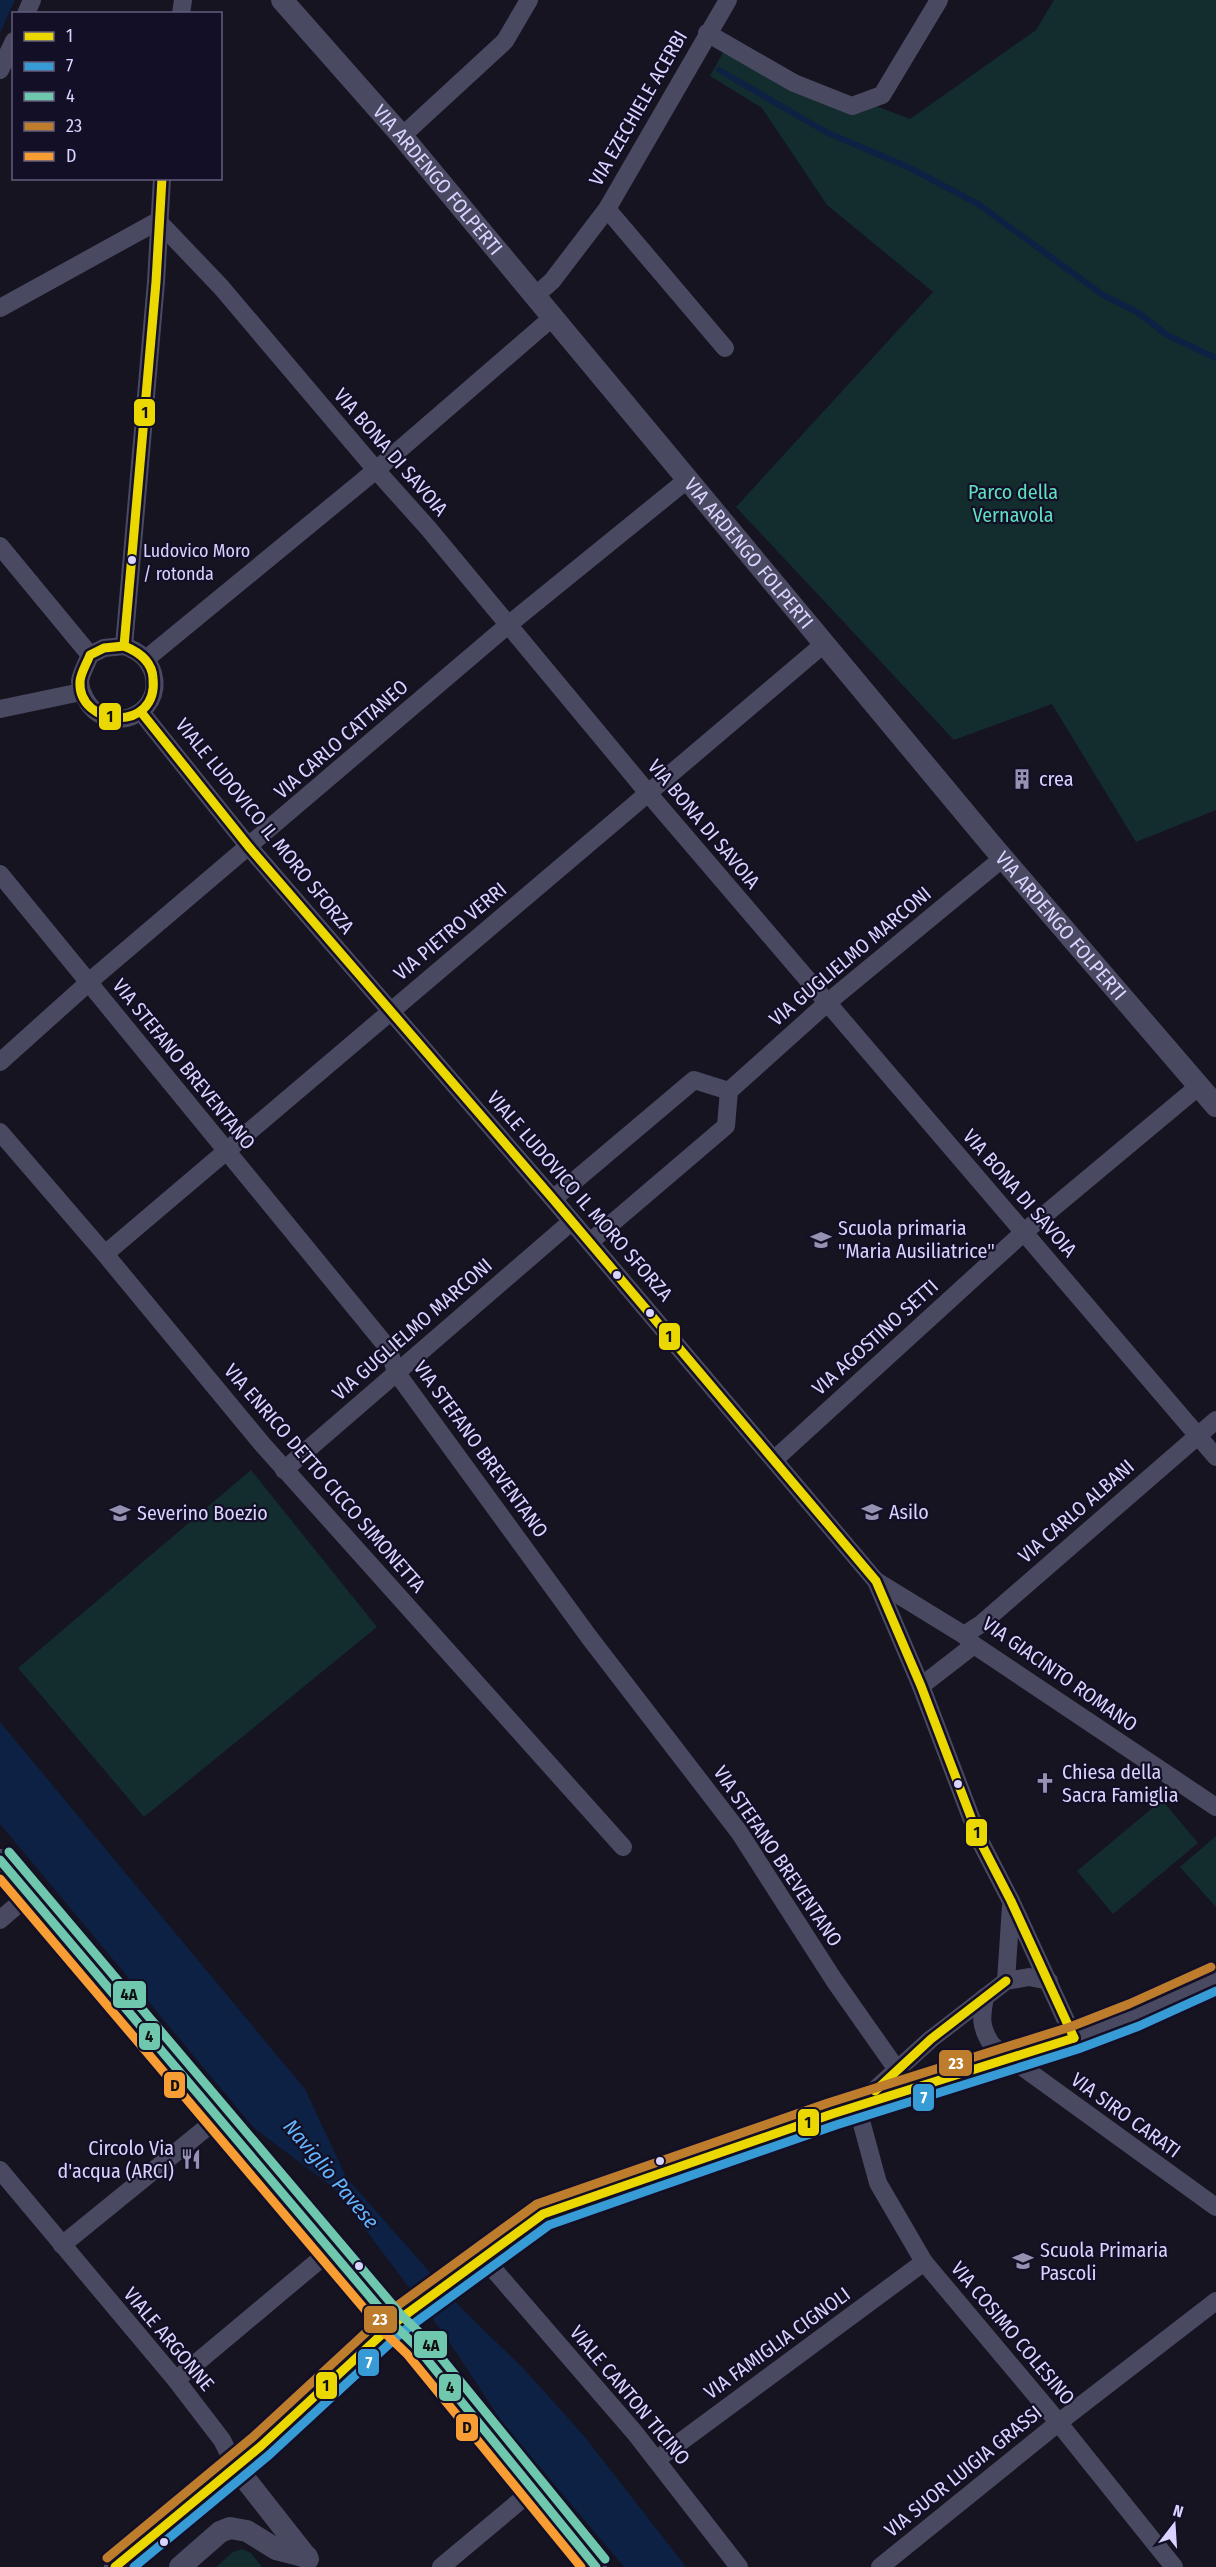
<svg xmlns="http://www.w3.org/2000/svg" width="1216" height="2567" font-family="'Fira Sans Condensed',sans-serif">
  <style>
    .green { fill: #132c2d }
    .water { fill: #0d2144 }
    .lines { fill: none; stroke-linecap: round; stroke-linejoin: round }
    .stream { stroke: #0d2144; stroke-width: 6 }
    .minor { stroke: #4a4962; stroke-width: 18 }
    .tertiary { stroke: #4a4962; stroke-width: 22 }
    .bus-1-casing { stroke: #130f26; stroke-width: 14 }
    .bus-2-casing { stroke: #130f26; stroke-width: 14 }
    .bus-3-casing { stroke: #130f26; stroke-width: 14 }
    .bus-4-casing { stroke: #130f26; stroke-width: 14 }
    .bus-5-casing { stroke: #130f26; stroke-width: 14 }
    .bus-6-casing { stroke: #130f26; stroke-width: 14 }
    .bus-1 { stroke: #ead800; stroke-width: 9 }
    .bus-2 { stroke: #379cd6; stroke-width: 9 }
    .bus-3 { stroke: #6fc7ae; stroke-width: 9 }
    .bus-4 { stroke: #bd7d2d; stroke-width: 9 }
    .bus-5 { stroke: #f89d33; stroke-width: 9 }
    .bus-6 { stroke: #6fc7ae; stroke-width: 9 }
    .bus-dot { fill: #d9d4ff; stroke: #130f26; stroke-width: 2 }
    .labels { text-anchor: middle; stroke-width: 4.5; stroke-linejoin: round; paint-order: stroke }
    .bus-label { font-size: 18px; fill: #d9d4ff; stroke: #130f26; text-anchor: start }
    .street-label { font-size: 20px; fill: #d9d4ff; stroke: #130f26 }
    .park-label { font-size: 20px; fill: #5fe0c0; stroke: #130f26 }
    .poi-label { font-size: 20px; fill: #d9d4ff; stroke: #130f26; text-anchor: start }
    .water-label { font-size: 21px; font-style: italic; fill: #62b6ff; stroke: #130f26 }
    .line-badge { stroke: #130f26; stroke-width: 2 }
    .badge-label { font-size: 16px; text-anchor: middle; font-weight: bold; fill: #fff }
    .pale-badge-label { font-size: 16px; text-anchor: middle; font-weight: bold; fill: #111 }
  </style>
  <rect width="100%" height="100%" fill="#161421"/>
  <g class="green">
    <polygon points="1054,0 1216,0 1216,810 1136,842 1052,704 954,740 736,507 933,292 827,205 762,108 710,76 730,40 812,82 910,119 1036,30"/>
    <polygon points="251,1470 377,1627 144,1817 18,1668"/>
    <polygon points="1162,1800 1198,1843 1113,1914 1077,1871"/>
    <polygon points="1216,1836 1216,1907 1180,1867"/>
    <polygon points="242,2549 251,2553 262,2567 216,2567 233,2552"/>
  </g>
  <g class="water">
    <polygon points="0,0 15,0 0,33"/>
    <polygon points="0,1722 305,2089 346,2177 464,2311 525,2370 584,2436 686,2567 624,2567 502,2422 444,2334 335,2189 254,2128 0,1824"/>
  </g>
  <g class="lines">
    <polyline class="stream" points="719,70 826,132 908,167 978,204 1103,295 1137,312 1167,335 1216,358"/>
    <g class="minor">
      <polyline points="26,14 32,0"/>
      <polyline points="181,14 183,0"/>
      <polyline points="707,33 794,83 852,106 882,95 939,0"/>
      <polyline points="0,70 14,41"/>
      <polyline points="402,136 505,41 529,0"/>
      <polyline points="607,209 725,348"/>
      <polyline points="535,296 552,281 607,209 728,0"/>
      <polyline points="0,308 158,221 221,287 376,470 428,528 648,793 1216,1457"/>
      <polyline points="0,546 90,655"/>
      <polyline points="124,646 156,282 162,178"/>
      <path d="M124,646C138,651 148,658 153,673C165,715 106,739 85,698C82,693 80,687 80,681C81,673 87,663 90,655L104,648Z"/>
      <polyline points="146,659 376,470 553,317"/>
      <polyline points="0,709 81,692"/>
      <polyline points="141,712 249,847 553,1199 876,1581 921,1686 980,1841 1011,1901 1074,2038"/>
      <polyline points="0,874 388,1348 396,1372 589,1637 739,1832 834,1980 898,2071"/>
      <polyline points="0,1062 97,975 508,625 688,479"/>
      <polyline points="0,1132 105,1254 263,1445 623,1847"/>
      <polyline points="553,1199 694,1080 729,1091"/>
      <polyline points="590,1242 726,1126 729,1091 827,1003 1003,858"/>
      <polyline points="105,1254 825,643"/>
      <polyline points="775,1459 1024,1232 1199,1086"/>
      <polyline points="284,1470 571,1222"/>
      <polyline points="876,1581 964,1635 974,1645 1216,1807"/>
      <polyline points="964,1635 981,1624 1216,1420"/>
      <polyline points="921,1686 974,1645"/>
      <polyline points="0,1920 29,1895"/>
      <polyline points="1006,1981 1011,1906"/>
      <polyline points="1049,1981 1029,1977 1006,1981 931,2039 857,2106 878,2183 924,2262 1045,2406 1174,2567"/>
      <path d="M985,1997C981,2018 980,2027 992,2045L1216,2207"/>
      <polyline points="0,2170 176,2380 222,2440 235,2466"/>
      <polyline points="62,2245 217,2119"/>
      <polyline points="482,2256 635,2433 739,2567"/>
      <polyline points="176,2380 330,2251"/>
      <polyline points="656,2460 924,2262"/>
      <polyline points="441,2567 534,2489"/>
      <polyline points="880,2567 1058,2423 1216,2301"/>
    </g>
    <g class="tertiary">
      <path id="s1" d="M282,0L402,136L990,843L1216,1106"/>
      <polyline points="0,1860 393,2324 416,2346 596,2567"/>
      <polyline points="235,2466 308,2559"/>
      <polyline points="115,2567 261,2446 393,2324 543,2214 832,2114 1074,2038 1134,2015 1216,1978"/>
      <polyline points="180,2567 220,2532 230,2528 247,2531 276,2549 307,2557"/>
    </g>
    <g class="bus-1-casing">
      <g id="bus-1">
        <polyline points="124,646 156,282 162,178"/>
        <path d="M124,646C139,652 152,661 153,678C159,734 77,727 80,681C81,672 87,663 90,655L104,648Z"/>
        <polyline points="141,712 249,847 553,1199 876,1581 921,1686 980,1841 1011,1901 1074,2038"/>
        <polyline points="875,2091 931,2039 1006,1981"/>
        <polyline points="115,2567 261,2446 393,2324 543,2214 832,2114 1074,2038"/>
      </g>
    </g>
    <g class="bus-2-casing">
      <polyline id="bus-2" points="134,2567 269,2455 401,2333 549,2225 836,2125 1078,2049 1139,2026 1216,1991"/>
    </g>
    <g class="bus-3-casing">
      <polyline id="bus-3" points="0,1860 393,2324 416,2346 596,2567"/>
    </g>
    <g class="bus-4-casing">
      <polyline id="bus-4" points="107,2558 253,2437 386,2314 537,2204 828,2103 1070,2027 1129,2004 1211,1967"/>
    </g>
    <g class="bus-5-casing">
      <polyline id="bus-5" points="0,1879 384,2332 407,2354 581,2567"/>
    </g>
    <g class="bus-6-casing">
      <polyline id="bus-6" points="9,1852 402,2316 425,2338 605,2559"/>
    </g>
    <use href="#bus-1" class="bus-1"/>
    <use href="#bus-2" class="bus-2"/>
    <use href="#bus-3" class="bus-3"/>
    <use href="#bus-4" class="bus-4"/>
    <use href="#bus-5" class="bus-5"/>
    <use href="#bus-6" class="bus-6"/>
  </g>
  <defs>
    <g id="building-bare" transform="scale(1.62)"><path d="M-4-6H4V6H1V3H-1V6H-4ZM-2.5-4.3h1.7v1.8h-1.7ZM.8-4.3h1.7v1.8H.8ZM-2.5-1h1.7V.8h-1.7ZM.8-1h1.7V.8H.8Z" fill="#9591b1" stroke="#130f26" stroke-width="2.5" paint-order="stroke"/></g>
    <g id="school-bare" transform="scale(1.62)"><path d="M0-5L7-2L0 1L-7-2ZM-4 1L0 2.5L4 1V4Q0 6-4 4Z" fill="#9591b1" stroke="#130f26" stroke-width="2.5" paint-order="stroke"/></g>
    <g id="church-bare" transform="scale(1.62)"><path d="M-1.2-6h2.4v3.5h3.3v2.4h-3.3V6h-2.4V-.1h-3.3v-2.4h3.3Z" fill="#9591b1" stroke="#130f26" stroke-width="2.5" paint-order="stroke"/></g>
    <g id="restaurant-bare" transform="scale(1.62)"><path d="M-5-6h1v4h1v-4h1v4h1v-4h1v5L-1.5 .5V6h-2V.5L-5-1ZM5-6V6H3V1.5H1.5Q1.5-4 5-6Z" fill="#9591b1" stroke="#130f26" stroke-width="2.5" paint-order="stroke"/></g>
  </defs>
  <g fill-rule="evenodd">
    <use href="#building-bare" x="1022" y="779"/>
    <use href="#school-bare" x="821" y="1240"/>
    <use href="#school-bare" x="872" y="1512"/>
    <use href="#school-bare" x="120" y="1513"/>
    <use href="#church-bare" x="1045" y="1783"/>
    <use href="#restaurant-bare" x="191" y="2159"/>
    <use href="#school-bare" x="1023" y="2261"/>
  </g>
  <g class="bus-dot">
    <circle cx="132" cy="560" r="5"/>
    <circle cx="617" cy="1275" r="5"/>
    <circle cx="650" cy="1313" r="5"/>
    <circle cx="958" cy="1784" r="5"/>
    <circle cx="660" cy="2161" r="5"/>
    <circle cx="359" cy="2266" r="5"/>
    <circle cx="164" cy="2542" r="5"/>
  </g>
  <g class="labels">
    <g class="bus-label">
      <text x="143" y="557">Ludovico Moro<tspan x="143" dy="23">/ rotonda</tspan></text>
    </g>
    <g class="street-label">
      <text transform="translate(638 108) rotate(-60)" y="7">VIA EZECHIELE ACERBI</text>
      <text dy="7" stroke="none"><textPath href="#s1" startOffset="238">VIA ARDENGO FOLPERTI</textPath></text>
      <text transform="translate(391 452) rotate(49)" y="7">VIA BONA DI SAVOIA</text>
      <text dy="7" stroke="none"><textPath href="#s1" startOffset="724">VIA ARDENGO FOLPERTI</textPath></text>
      <text transform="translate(341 739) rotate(-41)" y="7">VIA CARLO CATTANEO</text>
      <text transform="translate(704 824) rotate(50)" y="7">VIA BONA DI SAVOIA</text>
      <text transform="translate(265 826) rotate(51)" y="7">VIALE LUDOVICO IL MORO SFORZA</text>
      <text dy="7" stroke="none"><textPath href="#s1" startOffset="1210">VIA ARDENGO FOLPERTI</textPath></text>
      <text transform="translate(450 931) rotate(-40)" y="7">VIA PIETRO VERRI</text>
      <text transform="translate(850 956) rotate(-40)" y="7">VIA GUGLIELMO MARCONI</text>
      <text transform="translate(184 1064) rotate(51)" y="7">VIA STEFANO BREVENTANO</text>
      <text transform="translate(1020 1193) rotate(49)" y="7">VIA BONA DI SAVOIA</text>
      <text transform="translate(580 1196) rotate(49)" y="7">VIALE LUDOVICO IL MORO SFORZA</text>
      <text transform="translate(412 1329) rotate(-41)" y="7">VIA GUGLIELMO MARCONI</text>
      <text transform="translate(875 1337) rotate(-42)" y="7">VIA AGOSTINO SETTI</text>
      <text transform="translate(481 1449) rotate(54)" y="7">VIA STEFANO BREVENTANO</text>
      <text transform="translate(325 1478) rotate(49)" y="7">VIA ENRICO DETTO CICCO SIMONETTA</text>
      <text transform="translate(1076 1511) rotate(-41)" y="7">VIA CARLO ALBANI</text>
      <text transform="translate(1060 1674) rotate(35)" y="7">VIA GIACINTO ROMANO</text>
      <text transform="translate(778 1856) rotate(56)" y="7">VIA STEFANO BREVENTANO</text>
      <text transform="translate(1126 2115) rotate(36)" y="7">VIA SIRO CARATI</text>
      <text transform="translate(1013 2333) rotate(50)" y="7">VIA COSIMO COLESINO</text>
      <text transform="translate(169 2339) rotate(50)" y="7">VIALE ARGONNE</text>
      <text transform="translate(777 2343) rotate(-36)" y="7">VIA FAMIGLIA CIGNOLI</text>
      <text transform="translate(630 2395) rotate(50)" y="7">VIALE CANTON TICINO</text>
      <text transform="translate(963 2471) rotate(-39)" y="7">VIA SUOR LUIGIA GRASSI</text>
    </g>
    <g class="park-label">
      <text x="1013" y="499">Parco della<tspan x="1013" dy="23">Vernavola</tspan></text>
    </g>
    <g class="poi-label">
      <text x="1039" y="786">crea</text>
      <text x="838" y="1235">Scuola primaria<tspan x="838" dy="23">"Maria Ausiliatrice"</tspan></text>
      <text x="889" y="1519">Asilo</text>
      <text x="137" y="1520">Severino Boezio</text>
      <text x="1062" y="1779">Chiesa della<tspan x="1062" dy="23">Sacra Famiglia</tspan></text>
      <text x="174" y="2155" text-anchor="end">Circolo Via<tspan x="174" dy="23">d'acqua (ARCI)</tspan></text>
      <text x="1040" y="2257">Scuola Primaria<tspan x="1040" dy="23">Pascoli</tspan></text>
    </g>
    <g class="water-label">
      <text transform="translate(331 2174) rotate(50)" y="7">Naviglio Pavese</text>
    </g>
  </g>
  <g class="line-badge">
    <rect x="133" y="398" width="23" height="29" rx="6" fill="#ead800"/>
    <rect x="98" y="702" width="24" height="29" rx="6" fill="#ead800"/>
    <rect x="658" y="1322" width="23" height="29" rx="6" fill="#ead800"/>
    <rect x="965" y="1818" width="23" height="29" rx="6" fill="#ead800"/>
    <rect x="112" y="1980" width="35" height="29" rx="6" fill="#6fc7ae"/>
    <rect x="138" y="2022" width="23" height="29" rx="6" fill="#6fc7ae"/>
    <rect x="938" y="2049" width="35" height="28" rx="6" fill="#bd7d2d"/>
    <rect x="163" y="2071" width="23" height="28" rx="6" fill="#f89d33"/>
    <rect x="912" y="2083" width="23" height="29" rx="6" fill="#379cd6"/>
    <rect x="797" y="2108" width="23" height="29" rx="6" fill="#ead800"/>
    <rect x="363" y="2305" width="35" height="29" rx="6" fill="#bd7d2d"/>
    <rect x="413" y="2330" width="35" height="29" rx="6" fill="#6fc7ae"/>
    <rect x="357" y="2348" width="23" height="29" rx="6" fill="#379cd6"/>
    <rect x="315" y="2371" width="23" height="29" rx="6" fill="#ead800"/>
    <rect x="438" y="2373" width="24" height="29" rx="6" fill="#6fc7ae"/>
    <rect x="455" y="2413" width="24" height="29" rx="6" fill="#f89d33"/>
  </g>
  <g class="badge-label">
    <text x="956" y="2069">23</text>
    <text x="924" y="2103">7</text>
    <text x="380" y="2325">23</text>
    <text x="369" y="2368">7</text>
  </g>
  <g class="pale-badge-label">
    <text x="145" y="418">1</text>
    <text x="110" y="722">1</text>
    <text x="669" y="1342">1</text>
    <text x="977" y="1838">1</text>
    <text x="129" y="2000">4A</text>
    <text x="149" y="2042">4</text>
    <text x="175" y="2091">D</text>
    <text x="808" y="2128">1</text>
    <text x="431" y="2351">4A</text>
    <text x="326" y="2391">1</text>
    <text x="450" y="2393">4</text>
    <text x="467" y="2433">D</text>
  </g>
  <rect x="12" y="12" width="210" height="168" fill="#130f26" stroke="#625e7d" stroke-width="1.5"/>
  <rect x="24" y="32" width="30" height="9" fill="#ead800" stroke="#625e7d" stroke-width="1.5"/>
  <text x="66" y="42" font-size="18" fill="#d9d4ff">1</text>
  <rect x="24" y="62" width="30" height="9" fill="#379cd6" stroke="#625e7d" stroke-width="1.5"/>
  <text x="66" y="72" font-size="18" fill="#d9d4ff">7</text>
  <rect x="24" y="92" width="30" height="9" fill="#6fc7ae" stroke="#625e7d" stroke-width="1.5"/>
  <text x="66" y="102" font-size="18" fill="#d9d4ff">4</text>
  <rect x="24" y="122" width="30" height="9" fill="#bd7d2d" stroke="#625e7d" stroke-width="1.5"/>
  <text x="66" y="132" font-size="18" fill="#d9d4ff">23</text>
  <rect x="24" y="152" width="30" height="9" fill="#f89d33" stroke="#625e7d" stroke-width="1.5"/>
  <text x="66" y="162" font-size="18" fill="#d9d4ff">D</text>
  <g transform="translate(1174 2525) rotate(17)" stroke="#130f26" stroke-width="4.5" paint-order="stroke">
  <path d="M0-4.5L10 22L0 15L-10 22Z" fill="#d9d4ff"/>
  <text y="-9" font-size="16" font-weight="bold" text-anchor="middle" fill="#d9d4ff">N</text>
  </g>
</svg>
